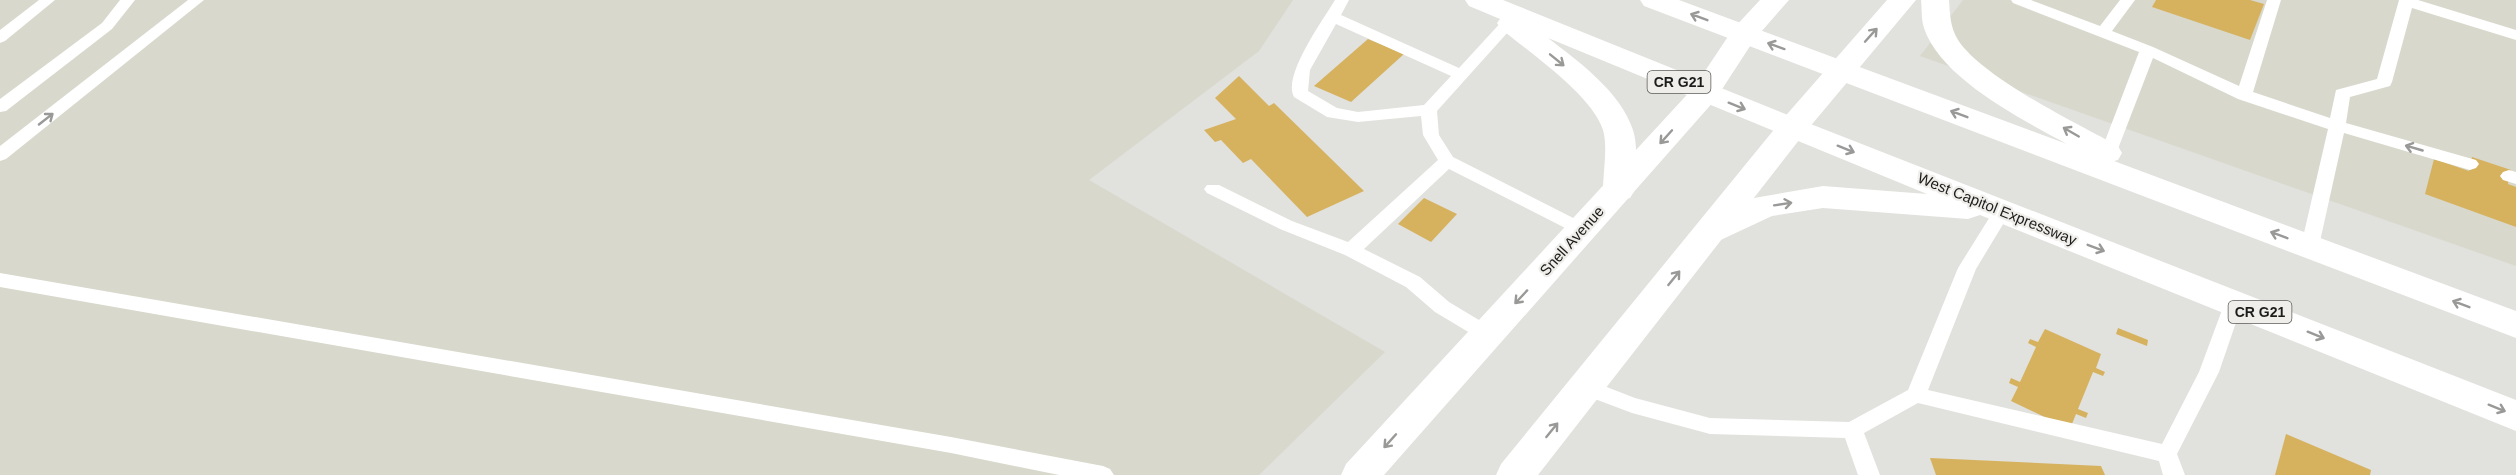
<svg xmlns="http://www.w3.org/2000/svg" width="2516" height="475" font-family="Helvetica,sans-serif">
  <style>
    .built { fill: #d8d8cc }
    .building { fill: #d6b25f }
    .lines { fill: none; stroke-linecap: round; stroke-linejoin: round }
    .service { fill: #fff; fill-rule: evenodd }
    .secondary { fill: #fff; fill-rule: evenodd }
    .trunk { fill: #fff; fill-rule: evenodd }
    .oneway { stroke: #999998 }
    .labels { text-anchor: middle; stroke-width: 4.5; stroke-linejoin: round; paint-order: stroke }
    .shield { fill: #efeeea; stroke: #5b5b59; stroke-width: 1.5 }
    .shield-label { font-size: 14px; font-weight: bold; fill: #1c1c1b }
    .street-label { font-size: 15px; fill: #1c1c1b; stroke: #efeeea }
  </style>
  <rect width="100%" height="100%" fill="#e1e1dd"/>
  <g class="built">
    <polygon points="0,0 1293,0 1259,51 1089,180 1385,352 1259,475 0,475"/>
    <polygon points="1963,0 2516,0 2516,266 1920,56"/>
  </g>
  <g class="building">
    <polygon points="2156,0 2250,0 2264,4 2250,40 2152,7"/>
    <polygon points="1368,39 1404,54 1351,102 1314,86"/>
    <polygon points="1239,76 1269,106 1274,103 1364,191 1307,217 1251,159 1243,163 1221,140 1215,142 1204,130 1236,119 1215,98"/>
    <polygon points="2472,157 2511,170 2508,184 2516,187 2516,227 2425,194 2434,159 2469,171"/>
    <polygon points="1424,198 1457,214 1431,242 1398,224"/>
    <polygon points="2118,328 2148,340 2147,346 2116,334"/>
    <polygon points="2045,329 2101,354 2096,368 2105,372 2103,376 2093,372 2078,409 2088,413 2086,418 2076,414 2070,429 2011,401 2018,387 2009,383 2011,378 2020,382 2036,347 2028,343 2030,339 2038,342"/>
    <polygon points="2286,434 2371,470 2370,475 2275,475"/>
    <polygon points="1930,458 2101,466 2105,475 1936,475"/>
  </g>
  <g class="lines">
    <g class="service">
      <polygon points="39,0 55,0 5,41 0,43 0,30"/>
      <polygon points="120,0 135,0 112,29 6,111 0,112 0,99 102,23"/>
      <polygon points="188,0 204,0 6,159 0,161 0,146"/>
      <path d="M1335,0H1349L1341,15L1459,68L1504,19H1514L1517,22L1437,111L1439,135L1453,157L1589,226L1592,230L1589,234L1583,236L1577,234L1449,169L1364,249L1420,277L1449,302L1494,329L1497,334L1494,339L1487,341L1480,339L1435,312L1406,287L1345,255L1280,229L1207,193L1204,189L1207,185H1219L1292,221L1348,242L1438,160L1423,135L1421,116L1358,122L1327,117L1294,97C1282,76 1323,20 1335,0ZM1336,24L1451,76L1424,105L1358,112L1337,108L1308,91L1310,70Z"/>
      <polygon points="2011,0 2031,0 2100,26 2120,0 2135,0 2112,31 2153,47 2239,86 2267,0 2281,0 2253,92 2330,118 2336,90 2377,79 2399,0 2418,0 2516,30 2516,40 2412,8 2392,82 2390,86 2350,97 2346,123 2476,160 2479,164 2476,168 2470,170 2344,133 2319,246 2316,251 2310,252 2304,251 2301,246 2328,129 2238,99 2153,58 2116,154 2114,158 2102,158 2100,154 2139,52 2013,3"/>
      <polygon points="2509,170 2516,172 2516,184 2503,180 2500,176 2503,172"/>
      <polygon points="2002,205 2008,207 2011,211 1976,269 1928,390 2162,444 2199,372 2225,302 2227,297 2234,295 2241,297 2243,302 2219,372 2177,454 2185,475 2163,475 2159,461 1918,403 1864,433 1880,475 1858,475 1845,438 1710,434 1632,413 1579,393 1576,387 1579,381 1586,379 1635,398 1710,418 1849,422 1908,390 1958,268 1996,207"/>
      <polygon points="0,273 951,437 1103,466 1110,469 1114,475 1059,475 951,453 0,287"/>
    </g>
    <g class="secondary">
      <polygon points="1760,0 1789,0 1754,40 1715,100 1384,475 1341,475 1346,464 1695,86 1733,29"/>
      <polygon points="1887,0 1916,0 1803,135 1538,475 1496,475 1501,464 1781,121"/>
    </g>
    <g class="trunk">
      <path d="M1465,0H1503L1803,121L2516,400V431L1980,215L1968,219L1823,208L1772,216L1710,245L1698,241L1694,233L1698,225L1754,198L1823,186L1927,194L1548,38C1579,62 1620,91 1633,130C1639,148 1634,171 1635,190L1630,198L1619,201L1608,198L1603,190C1603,171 1608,148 1603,130C1592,95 1529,52 1501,29L1497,23L1500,19L1469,6Z"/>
      <path d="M1640,0H1679L2067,144C2023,120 1941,79 1924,28C1921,19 1922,9 1921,0H1949C1950,14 1950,27 1958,40C1983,78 2076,123 2118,146L2122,153L2118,160L2114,161L2516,311V338L1644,6Z"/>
    </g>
  </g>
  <defs><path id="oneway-shaft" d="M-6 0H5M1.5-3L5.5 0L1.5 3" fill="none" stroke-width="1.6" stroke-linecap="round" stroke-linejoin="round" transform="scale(1.5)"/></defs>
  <g class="oneway">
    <use href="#oneway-shaft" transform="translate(1699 17) rotate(-159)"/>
    <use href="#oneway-shaft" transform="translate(1871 35) rotate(-48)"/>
    <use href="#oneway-shaft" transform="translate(1776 46) rotate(-160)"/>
    <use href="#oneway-shaft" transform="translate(1557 60) rotate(39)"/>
    <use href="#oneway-shaft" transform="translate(1737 106) rotate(22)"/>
    <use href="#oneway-shaft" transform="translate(1959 114) rotate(-159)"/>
    <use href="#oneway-shaft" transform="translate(46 119) rotate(-38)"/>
    <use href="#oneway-shaft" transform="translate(2071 132) rotate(-150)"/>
    <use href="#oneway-shaft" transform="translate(1666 137) rotate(132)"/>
    <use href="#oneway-shaft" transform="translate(2414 148) rotate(-164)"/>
    <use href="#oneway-shaft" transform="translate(1846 149) rotate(22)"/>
    <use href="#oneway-shaft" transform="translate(1783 204) rotate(-9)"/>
    <use href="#oneway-shaft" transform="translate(2279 235) rotate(-159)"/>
    <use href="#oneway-shaft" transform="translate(2096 248) rotate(21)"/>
    <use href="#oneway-shaft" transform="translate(1674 278) rotate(-51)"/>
    <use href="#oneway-shaft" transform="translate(1521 297) rotate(133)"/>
    <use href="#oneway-shaft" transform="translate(2461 304) rotate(-159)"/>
    <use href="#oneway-shaft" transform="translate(2316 335) rotate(22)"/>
    <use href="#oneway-shaft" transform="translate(2497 408) rotate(22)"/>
    <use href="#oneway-shaft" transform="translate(1552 430) rotate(-51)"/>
    <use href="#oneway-shaft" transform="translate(1390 441) rotate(132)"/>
  </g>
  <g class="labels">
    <g class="shield">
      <rect x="1647.5" y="71" width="63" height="22" rx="4.5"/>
      <rect x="2228.5" y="301" width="63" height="22" rx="4.5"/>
    </g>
    <g class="shield-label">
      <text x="1679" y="87">CR G21</text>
      <text x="2260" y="317">CR G21</text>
    </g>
    <g class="street-label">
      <text transform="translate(1997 209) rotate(22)" y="5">West Capitol Expressway</text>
      <text transform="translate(1572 241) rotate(-48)" y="5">Snell Avenue</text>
    </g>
  </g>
</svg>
